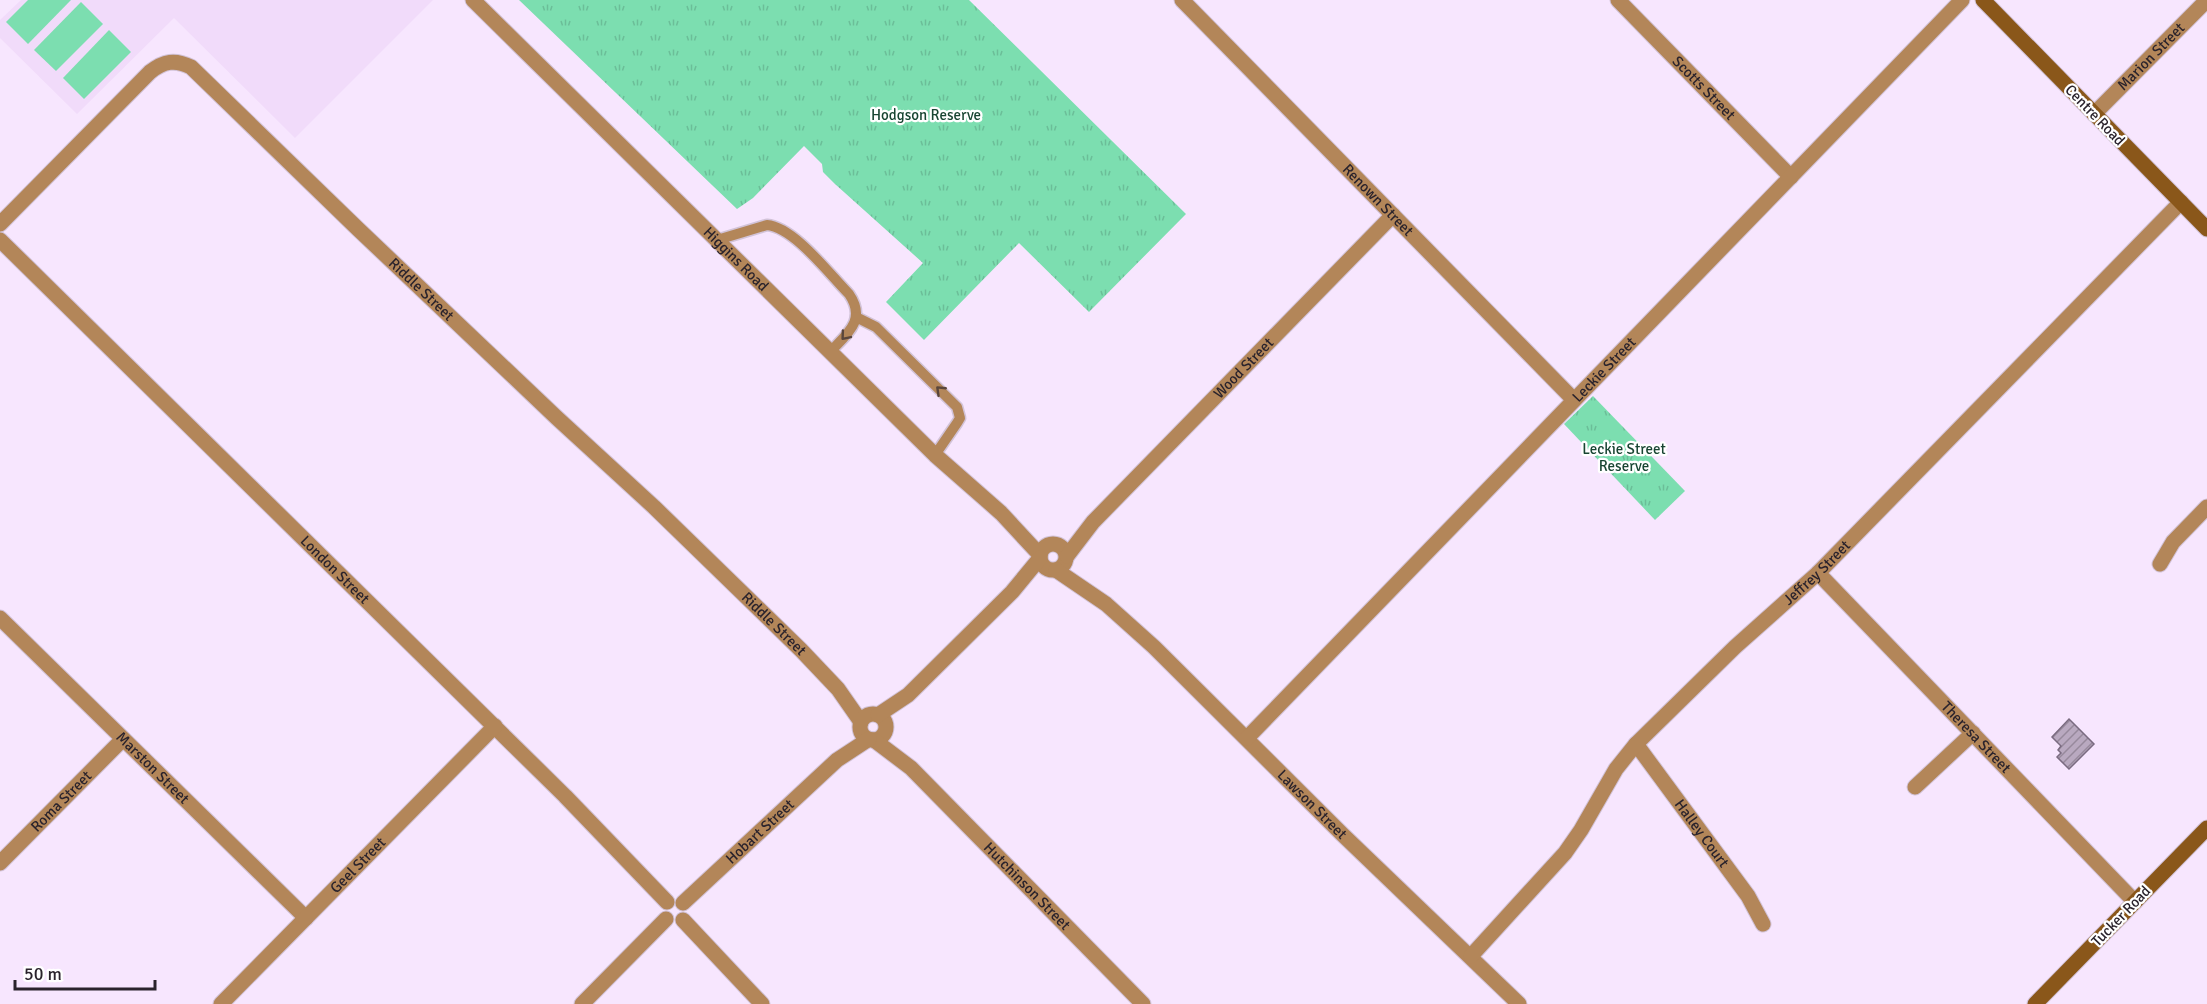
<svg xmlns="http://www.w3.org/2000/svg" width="2207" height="1004" font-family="Signika,sans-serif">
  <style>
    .built { fill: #f1dbfa }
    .park { fill: url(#park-tufts) }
    .pitch { fill: #7cdeb0 }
    .building { fill: url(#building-hatch); stroke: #7a6b80; stroke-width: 1.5 }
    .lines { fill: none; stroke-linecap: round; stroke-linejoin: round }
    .lane-casing { stroke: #d2c3d8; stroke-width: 13 }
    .street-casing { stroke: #d2c3d8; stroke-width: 17 }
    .secondary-casing { stroke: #d2c3d8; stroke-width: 17 }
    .lane { stroke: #b38659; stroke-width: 10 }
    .street { stroke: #b38659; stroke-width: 15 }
    .secondary { stroke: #8a571a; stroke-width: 15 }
    .oneway { stroke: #5a463c }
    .labels { text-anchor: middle; stroke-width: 4.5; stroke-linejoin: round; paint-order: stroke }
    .street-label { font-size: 15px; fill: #2a232c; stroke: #fff }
    .park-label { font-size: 15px; fill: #184532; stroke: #fff }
  </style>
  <defs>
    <pattern id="park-tufts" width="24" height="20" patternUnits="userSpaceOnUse" patternTransform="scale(1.5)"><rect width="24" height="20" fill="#7cdeb0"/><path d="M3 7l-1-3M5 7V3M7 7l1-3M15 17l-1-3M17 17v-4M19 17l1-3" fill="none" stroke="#6bbe98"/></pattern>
    <pattern id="building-hatch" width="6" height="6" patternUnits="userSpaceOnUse" patternTransform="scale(1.5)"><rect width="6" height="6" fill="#b9a9c0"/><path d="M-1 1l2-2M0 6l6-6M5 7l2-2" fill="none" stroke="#97899c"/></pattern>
  </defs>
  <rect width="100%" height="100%" fill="#f7e6fe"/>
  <polygon class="built" points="21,0 433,0 295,138 174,18 77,114 0,38 0,20"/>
  <g class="park">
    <polygon points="519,0 969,0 1186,214 1089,312 1019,243 924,340 886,302 923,263 835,184 823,172 822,164 804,146 753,198 737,209"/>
    <polygon points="1593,396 1685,491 1655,520 1564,424"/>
  </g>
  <g class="pitch">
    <polygon points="28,0 71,0 28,44 6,22"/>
    <polygon points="81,2 103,24 56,71 34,50"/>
    <polygon points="109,30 131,52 84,99 63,78"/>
  </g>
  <polygon class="building" points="2069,719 2094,744 2069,769 2057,757 2061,753 2058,750 2061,746 2052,737"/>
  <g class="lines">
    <g class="lane-casing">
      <g id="lane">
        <path d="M717,240L767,225C794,227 830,275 849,294C867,320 847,334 830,352"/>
        <polyline points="856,317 876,327 957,407 960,418 957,423 935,455"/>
      </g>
    </g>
    <g class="street-casing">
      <g id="street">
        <path id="s1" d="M473,0L935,455L1001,513L1040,555"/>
        <path id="s2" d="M1182,0L1574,400"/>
        <path id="s3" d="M1618,0L1791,177"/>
        <path id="s4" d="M2094,114L2207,0"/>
        <path id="s5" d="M0,224L150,72C164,61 175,59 191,67L358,229L557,418L654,507L801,650L838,689L861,722"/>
        <path id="s6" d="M0,240L565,796L667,902"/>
        <circle cx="1053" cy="557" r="13"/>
        <path id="s7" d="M1067,556L1093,522L1393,215"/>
        <polyline points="2160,564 2173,542 2207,507"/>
        <path id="s8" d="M1056,570L1106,604L1154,647L1343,835L1519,1004"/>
        <path id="s9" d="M1818,573L2135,902"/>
        <path id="s10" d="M0,618L306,918"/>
        <circle cx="873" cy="727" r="13"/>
        <polyline points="878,715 908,695 1012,592 1040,558"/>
        <path id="s11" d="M1247,738L1962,0"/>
        <path id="s12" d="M874,740L911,768L1143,1004"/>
        <path id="s13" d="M1636,744L1748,896L1763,924"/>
        <polyline points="1915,787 1973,733"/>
        <path id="s14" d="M0,863L123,739"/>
        <path id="s15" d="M683,903L837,760L869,739"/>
        <polyline points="683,920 762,1004"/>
        <path id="s16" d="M1471,956L1565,853L1581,830L1616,769L1636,744L1735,647L1818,573L2181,202"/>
        <path id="s17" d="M221,1004L495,726"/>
        <polyline points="582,1004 666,919"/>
      </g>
    </g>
    <g class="secondary-casing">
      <g id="secondary">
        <polyline points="1983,0 2207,229"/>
        <polyline points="2035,1004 2207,828"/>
      </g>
    </g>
    <use href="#lane" class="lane"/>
    <use href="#street" class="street"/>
    <use href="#secondary" class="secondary"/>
  </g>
  <defs><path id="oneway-chevron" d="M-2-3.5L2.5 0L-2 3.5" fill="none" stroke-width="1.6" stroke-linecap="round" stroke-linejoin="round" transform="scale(1.5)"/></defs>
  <g class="oneway">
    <use href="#oneway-chevron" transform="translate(845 336) rotate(130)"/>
    <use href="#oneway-chevron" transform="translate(940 390) rotate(-136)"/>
  </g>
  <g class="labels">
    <g class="street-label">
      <text dy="5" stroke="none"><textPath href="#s4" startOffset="81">Marion Street</textPath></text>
      <text dy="5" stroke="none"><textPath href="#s3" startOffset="123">Scotts Street</textPath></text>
      <text transform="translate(2095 115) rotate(46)" y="5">Centre Road</text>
      <text dy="5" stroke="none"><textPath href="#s2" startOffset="280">Renown Street</textPath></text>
      <text dy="5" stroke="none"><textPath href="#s1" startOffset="369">Higgins Road</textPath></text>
      <text dy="5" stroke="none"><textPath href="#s5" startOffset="578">Riddle Street</textPath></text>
      <text dy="5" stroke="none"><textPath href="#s7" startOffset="258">Wood Street</textPath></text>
      <text dy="5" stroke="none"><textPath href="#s11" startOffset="513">Leckie Street</textPath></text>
      <text dy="5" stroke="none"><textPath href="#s6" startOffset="470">London Street</textPath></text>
      <text dy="5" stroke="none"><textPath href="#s16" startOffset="519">Jeffrey Street</textPath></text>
      <text dy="5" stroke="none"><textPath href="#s5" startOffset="1064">Riddle Street</textPath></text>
      <text dy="5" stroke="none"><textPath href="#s9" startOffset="228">Theresa Street</textPath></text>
      <text dy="5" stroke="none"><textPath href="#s10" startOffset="214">Marston Street</textPath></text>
      <text dy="5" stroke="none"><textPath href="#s14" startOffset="87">Roma Street</textPath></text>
      <text dy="5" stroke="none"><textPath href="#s8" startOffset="348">Lawson Street</textPath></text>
      <text dy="5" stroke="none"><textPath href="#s15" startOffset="105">Hobart Street</textPath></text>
      <text dy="5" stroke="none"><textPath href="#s13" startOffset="111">Halley Court</textPath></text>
      <text dy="5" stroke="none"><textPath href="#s17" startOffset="195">Geel Street</textPath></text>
      <text dy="5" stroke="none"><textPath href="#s12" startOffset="212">Hutchinson Street</textPath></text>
      <text transform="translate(2121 916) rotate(-46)" y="5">Tucker Road</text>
    </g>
    <g class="park-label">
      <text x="926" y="120">Hodgson Reserve</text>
      <text x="1624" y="454">Leckie Street<tspan x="1624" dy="17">Reserve</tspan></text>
    </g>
  </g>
  <path d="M15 980v9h140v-9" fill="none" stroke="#2a232c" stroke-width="3"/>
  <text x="24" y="980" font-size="18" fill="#2a232c" stroke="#ffffff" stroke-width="4.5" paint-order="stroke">50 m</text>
</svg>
